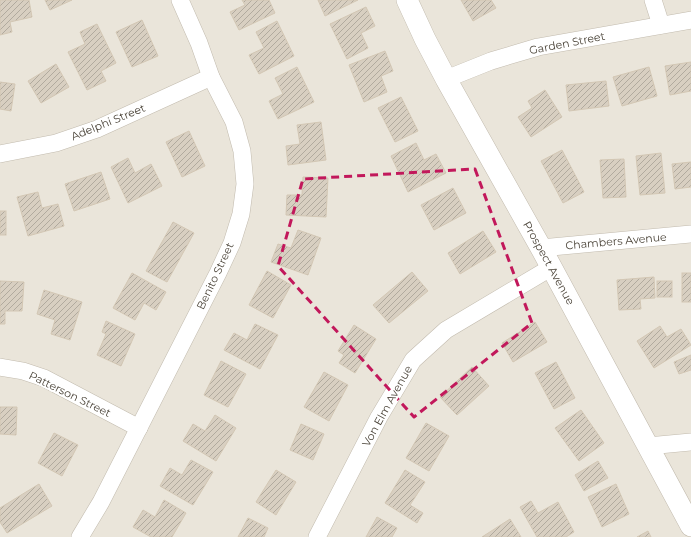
<svg xmlns="http://www.w3.org/2000/svg" width="691" height="537" font-family="Montserrat,sans-serif">
  <style>
    .residential { fill: #eae5da }
    .building { fill: url(#building-hatch); stroke: #d3c7b4 }
    .lines { fill: none; stroke-linecap: round; stroke-linejoin: round }
    .minor-casing { stroke: #c2bbae; stroke-width: 18 }
    .tertiary-casing { stroke: #c2bbae; stroke-width: 22 }
    .minor { stroke: #fff; stroke-width: 17 }
    .tertiary { stroke: #fff; stroke-width: 21 }
    .marked { fill: none; stroke: #c2185b; stroke-width: 3; stroke-dasharray: 8 5; stroke-linejoin: round }
    .labels { text-anchor: middle; stroke-width: 4; stroke-linejoin: round; paint-order: stroke }
    .street-label { font-size: 11px; fill: #4b4439; stroke: #fff }
  </style>
  <defs>
    <pattern id="building-hatch" width="6" height="6" patternUnits="userSpaceOnUse"><rect width="6" height="6" fill="#d8cfc1"/><path d="M-1 1l2-2M0 6l6-6M5 7l2-2" fill="none" stroke="#b1aa9e"/></pattern>
  </defs>
  <rect width="100%" height="100%" fill="#f6f3ec"/>
  <rect class="residential" x="0" y="0" width="691" height="537"/>
  <g class="building">
    <polygon points="0,0 29,0 32,17 10,22 12,32 0,35"/>
    <polygon points="45,0 72,0 50,10"/>
    <polygon points="242,0 269,0 275,13 239,30 230,12 245,5"/>
    <polygon points="318,0 358,0 325,16"/>
    <polygon points="461,0 491,0 496,8 473,21"/>
    <polygon points="366,7 375,26 361,33 368,48 347,59 330,24"/>
    <polygon points="142,20 158,56 132,67 116,32"/>
    <polygon points="277,21 294,56 259,74 249,55 264,48 256,32"/>
    <polygon points="97,24 116,63 101,71 106,81 87,90 68,52 85,44 80,32"/>
    <polygon points="385,51 393,71 381,76 387,92 364,102 349,65"/>
    <polygon points="691,62 691,91 670,95 665,66"/>
    <polygon points="56,64 69,87 41,103 28,81"/>
    <polygon points="297,67 314,102 278,119 269,101 283,94 275,78"/>
    <polygon points="649,67 657,96 622,106 613,77"/>
    <polygon points="606,81 609,106 569,111 566,85"/>
    <polygon points="0,82 15,84 11,111 0,109"/>
    <polygon points="545,90 562,117 531,137 518,117 532,108 528,101"/>
    <polygon points="401,97 418,131 395,142 378,108"/>
    <polygon points="321,122 326,160 288,165 286,146 300,144 297,125"/>
    <polygon points="189,131 205,166 182,177 166,142"/>
    <polygon points="416,143 424,160 436,154 446,173 408,192 391,156"/>
    <polygon points="562,150 584,192 563,203 541,161"/>
    <polygon points="661,153 665,193 640,195 636,156"/>
    <polygon points="128,158 135,173 151,164 162,186 128,203 111,167"/>
    <polygon points="624,159 626,197 603,198 600,160"/>
    <polygon points="691,162 691,187 675,189 672,164"/>
    <polygon points="101,172 110,199 74,211 65,184"/>
    <polygon points="303,177 328,178 326,217 286,215 287,195 302,195"/>
    <polygon points="453,188 466,213 434,230 421,205"/>
    <polygon points="38,192 42,208 58,204 64,226 28,236 17,197"/>
    <rect x="0" y="211" width="6" height="24"/>
    <polygon points="173,222 194,233 167,282 146,271"/>
    <polygon points="298,230 321,238 308,275 271,262 278,244 291,248"/>
    <polygon points="483,231 496,252 460,274 448,253"/>
    <polygon points="267,271 291,285 273,318 249,305"/>
    <polygon points="412,272 428,291 389,323 373,305"/>
    <polygon points="132,273 166,292 156,310 144,303 135,320 113,308"/>
    <rect x="682" y="273" width="9" height="29"/>
    <polygon points="654,277 655,298 640,299 641,309 619,310 617,280"/>
    <polygon points="0,281 24,282 22,311 5,311 5,324 0,324"/>
    <rect x="657" y="281" width="15" height="16"/>
    <polygon points="44,290 82,302 70,340 51,334 55,320 37,314"/>
    <polygon points="106,321 135,334 121,366 97,355 106,334 102,332"/>
    <polygon points="535,322 547,342 513,362 502,343"/>
    <polygon points="255,324 278,335 260,369 224,350 234,333 247,340"/>
    <polygon points="354,325 376,339 355,373 339,363 344,355 338,351"/>
    <polygon points="660,326 667,337 681,329 691,345 654,368 637,341"/>
    <polygon points="691,355 691,370 679,374 674,362"/>
    <polygon points="221,361 246,374 228,407 204,395"/>
    <polygon points="556,362 575,398 554,409 535,373"/>
    <polygon points="472,367 489,386 457,415 440,397"/>
    <polygon points="324,372 348,385 329,421 304,407"/>
    <polygon points="0,407 17,407 16,435 0,434"/>
    <polygon points="581,410 604,443 579,461 555,428"/>
    <polygon points="215,415 236,428 216,461 183,441 193,424 205,431"/>
    <polygon points="426,423 449,436 429,471 406,458"/>
    <polygon points="301,424 324,434 313,460 290,450"/>
    <polygon points="54,433 78,445 62,476 38,463"/>
    <polygon points="191,460 213,472 193,505 160,486 170,468 182,475"/>
    <polygon points="598,461 608,478 584,491 575,475"/>
    <polygon points="276,470 296,482 276,515 256,502"/>
    <polygon points="405,470 425,482 410,505 423,513 417,523 385,503"/>
    <polygon points="39,484 52,506 7,533 0,522 0,508"/>
    <polygon points="616,484 629,514 602,527 588,497"/>
    <polygon points="164,500 186,513 172,537 151,537 133,527 143,510 155,517"/>
    <polygon points="531,501 538,513 558,502 574,532 566,537 537,537 520,507"/>
    <polygon points="377,517 397,528 392,537 366,537"/>
    <polygon points="248,518 268,528 264,537 238,537"/>
    <polygon points="510,519 521,537 482,537"/>
    <polygon points="648,531 651,537 637,537"/>
  </g>
  <g class="lines">
    <g class="minor-casing">
      <g id="minor">
        <polyline points="653,0 661,25"/>
        <polyline points="446,79 491,61 538,47 691,20"/>
        <polyline points="0,154 56,143 97,129 211,77"/>
        <polyline points="541,248 691,234"/>
        <polyline points="0,367 23,371 44,378 139,428"/>
        <polyline points="648,446 691,442"/>
        <polyline points="80,537 101,502 218,273 232,243 241,214 245,184 242,151 234,122 211,77 199,43 180,0"/>
        <polyline points="317,537 379,417 413,360 446,330 552,267"/>
      </g>
    </g>
    <g class="tertiary-casing">
      <polyline id="tertiary" points="407,0 425,39 446,79 541,248 691,526"/>
    </g>
    <use href="#minor" class="minor"/>
    <use href="#tertiary" class="tertiary"/>
  </g>
  <path class="marked" d="M475,169L532,323L414,417L278,266L303,179Z"/>
  <g class="labels">
    <g class="street-label">
      <text transform="translate(567 43) rotate(-11)" y="4">Garden Street</text>
      <text transform="translate(108 122) rotate(-22)" y="4">Adelphi Street</text>
      <text transform="translate(616 241) rotate(-5)" y="4">Chambers Avenue</text>
      <text transform="translate(549 263) rotate(61)" y="4">Prospect Avenue</text>
      <text transform="translate(215 276) rotate(-65)" y="4">Benito Street</text>
      <text transform="translate(70 394) rotate(26)" y="4">Patterson Street</text>
      <text transform="translate(387 406) rotate(-61)" y="4">Von Elm Avenue</text>
    </g>
  </g>
</svg>
